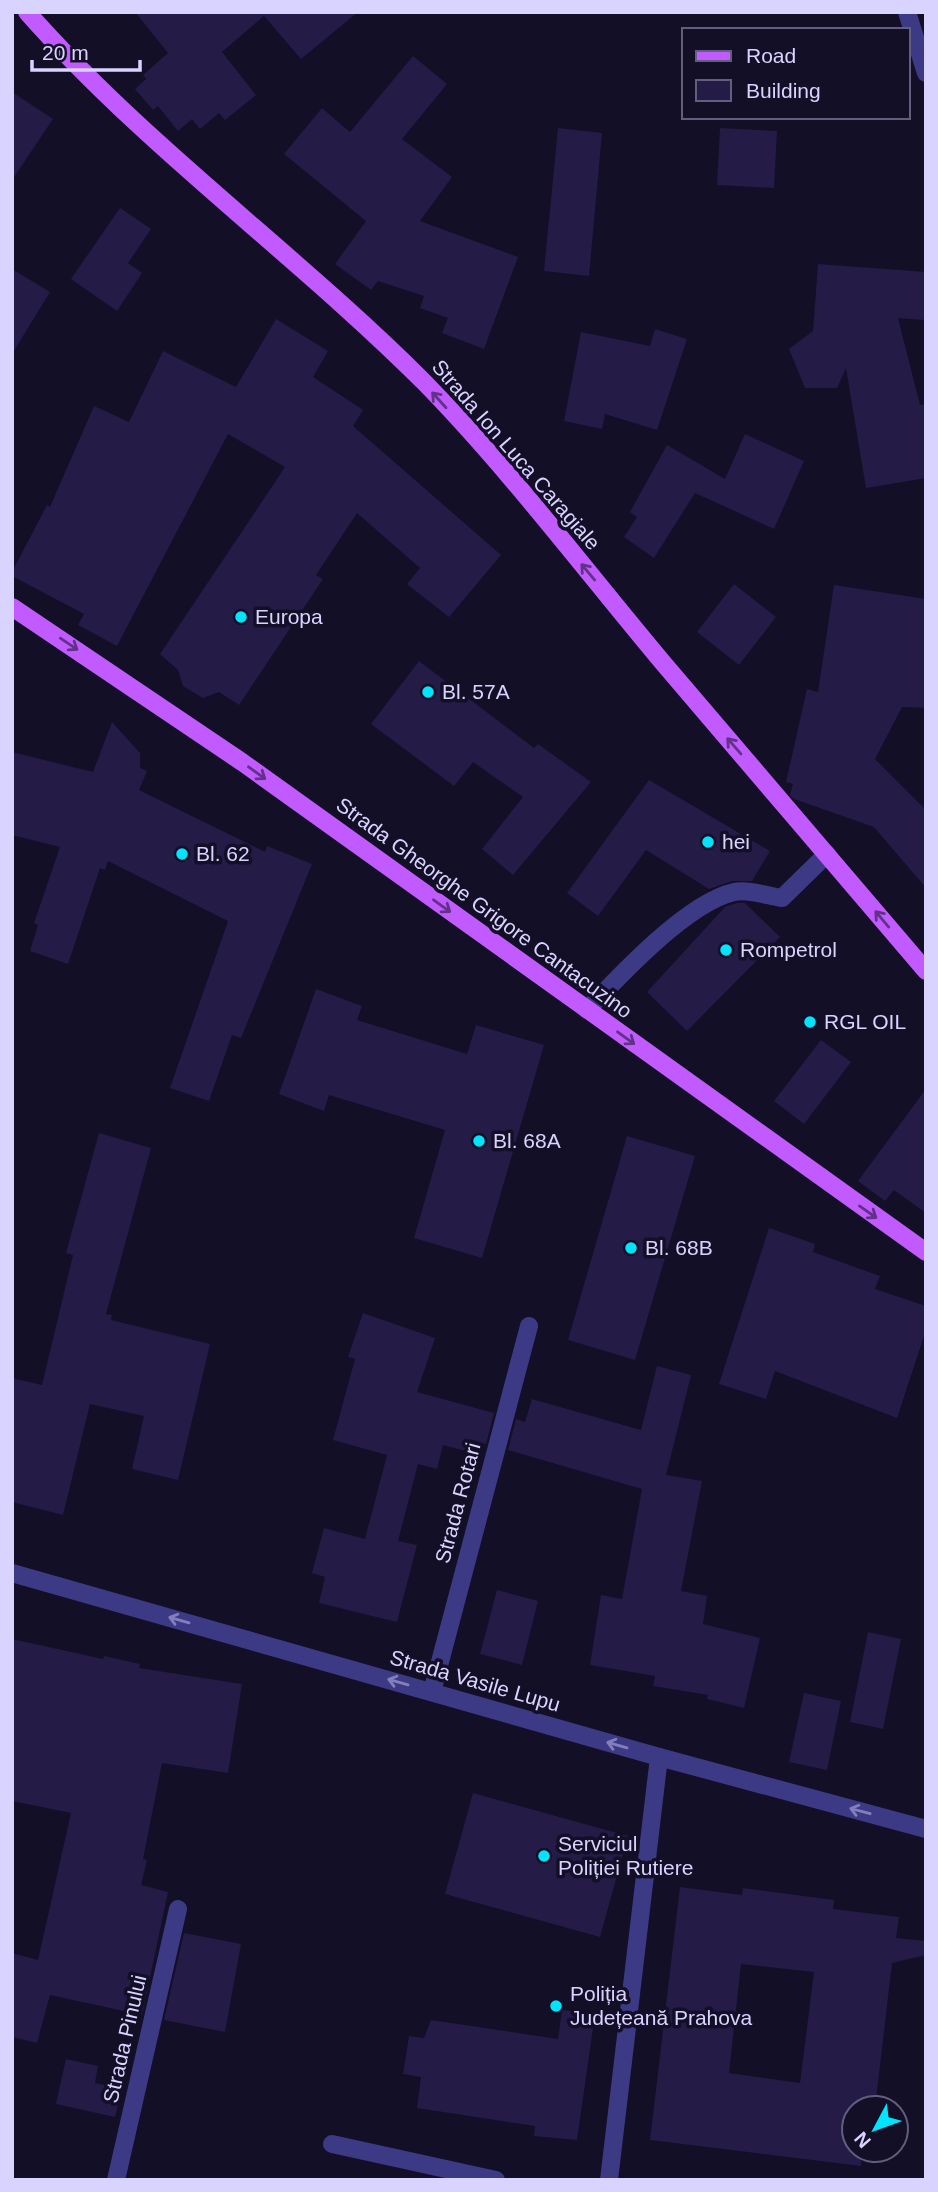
<svg xmlns="http://www.w3.org/2000/svg" width="938" height="2192" font-family="Helvetica,sans-serif">
  <style>
    .building { fill: #241b47; fill-rule: evenodd }
    .lines { fill: none; stroke-linecap: round; stroke-linejoin: round }
    .minor { stroke: #3d3a85; stroke-width: 18 }
    .major { stroke: #c25bff; stroke-width: 18 }
    .oneway { stroke: #623188 }
    .oneway2 { stroke: #837fbc }
    .poi-dot { fill: #00e5ff; stroke: #130f26; stroke-width: 2.5 }
    .labels { text-anchor: middle; stroke-width: 7; stroke-linejoin: round; paint-order: stroke }
    .street-label { font-size: 21px; fill: #d9d4ff; stroke: #130f26 }
    .poi-label { font-size: 21px; fill: #d9d4ff; stroke: #130f26; text-anchor: start }
  </style>
  <rect width="100%" height="100%" fill="#130f26"/>
  <g class="building">
    <polygon points="135,12 358,12 301,59 264,16 222,52 256,95 225,120 219,113 200,129 192,119 178,131 158,106 153,110 135,89 146,79 143,75 168,53"/>
    <polygon points="413,56 447,84 402,139 452,177 420,221 518,257 484,349 442,333 448,318 420,308 424,296 378,281 371,290 335,264 366,221 284,154 322,108 350,132"/>
    <polygon points="12,92 53,119 12,180"/>
    <polygon points="558,128 602,133 589,276 544,271"/>
    <polygon points="720,128 777,131 774,188 717,185"/>
    <polygon points="120,208 151,229 128,263 142,273 117,311 71,279"/>
    <polygon points="818,264 926,272 924,320 898,318 920,405 926,404 926,478 866,488 846,368 837,388 805,388 789,349 813,331"/>
    <polygon points="12,269 50,292 12,354"/>
    <polygon points="276,319 328,351 313,377 363,410 353,426 501,555 449,617 407,584 420,568 357,513 316,575 323,579 239,705 219,692 203,698 183,686 178,670 160,654 285,467 228,434 117,646 78,625 84,614 12,576 12,572 47,505 50,507 94,406 129,422 163,351 236,387"/>
    <polygon points="655,329 687,339 657,430 605,414 602,429 564,421 581,332 650,346"/>
    <polygon points="745,434 804,461 774,529 695,493 654,558 624,537 637,517 630,512 667,445 725,479"/>
    <polygon points="734,584 776,617 739,665 697,632"/>
    <polygon points="834,585 926,599 926,708 902,707 875,759 926,810 926,888 874,827 794,799 790,795 793,784 786,782 807,689 818,692"/>
    <polygon points="419,661 534,748 538,744 591,782 513,875 482,849 523,797 473,762 454,786 371,724"/>
    <polygon points="112,722 140,753 140,768 147,771 139,790 265,852 267,846 312,864 241,1038 232,1035 209,1101 170,1088 228,921 108,861 105,870 100,868 68,964 30,951 38,925 34,923 60,847 12,835 12,752 93,772"/>
    <polygon points="649,780 770,851 752,881 732,881 709,889 646,850 598,916 567,893"/>
    <polygon points="737,903 745,903 780,937 687,1031 647,992 725,907"/>
    <polygon points="316,989 362,1006 357,1020 467,1054 476,1025 544,1045 482,1258 414,1238 445,1130 329,1095 324,1111 279,1094"/>
    <polygon points="821,1040 851,1062 804,1124 774,1101"/>
    <polygon points="926,1089 926,1213 894,1190 885,1201 858,1181"/>
    <polygon points="99,1133 151,1148 106,1314 112,1315 111,1320 210,1344 178,1480 132,1469 144,1416 90,1404 63,1515 12,1502 12,1378 42,1385 73,1255 66,1253"/>
    <polygon points="627,1136 695,1156 635,1360 568,1340"/>
    <polygon points="769,1228 815,1244 813,1252 880,1276 875,1289 926,1306 926,1330 897,1418 775,1371 766,1399 719,1384"/>
    <polygon points="363,1313 435,1338 417,1392 494,1413 486,1444 469,1439 466,1451 443,1445 437,1469 418,1464 398,1541 417,1545 397,1622 319,1603 325,1577 312,1573 324,1528 365,1539 387,1455 333,1440 355,1359 348,1357"/>
    <polygon points="657,1366 691,1375 666,1475 702,1481 681,1591 707,1596 703,1624 760,1638 744,1708 707,1699 708,1695 653,1686 655,1676 590,1665 601,1595 622,1599 642,1489 508,1450 516,1419 525,1422 532,1399 641,1430"/>
    <polygon points="497,1590 538,1601 522,1665 480,1654"/>
    <polygon points="868,1632 901,1639 883,1729 850,1722"/>
    <polygon points="12,1639 103,1659 104,1656 140,1664 139,1668 242,1684 228,1773 162,1763 143,1859 147,1860 141,1885 168,1892 142,2015 50,1995 37,2043 12,2037 12,1953 38,1960 71,1813 12,1801"/>
    <polygon points="804,1693 841,1701 827,1770 789,1762"/>
    <polygon points="473,1793 628,1836 600,1937 445,1894"/>
    <path d="M680,1887L742,1895L743,1888L834,1900L833,1909L899,1917L896,1938L926,1941V1955L892,1963L875,2108H854V2150H862L861,2166L650,2140ZM741,1964L814,1972L800,2083L729,2073Z"/>
    <polygon points="184,1933 241,1944 225,2032 164,2020"/>
    <polygon points="562,2010 595,2014 577,2140 534,2136 535,2126 417,2108 421,2077 403,2074 409,2036 424,2038 431,2020 558,2039"/>
    <polygon points="66,2059 98,2066 95,2083 122,2089 115,2117 56,2104"/>
  </g>
  <g class="lines">
    <g class="minor">
      <polyline points="907,12 926,73"/>
      <path d="M587,1010C620,975 687,903 734,892C748,889 768,896 782,898L827,854"/>
      <polyline points="12,1573 659,1757 926,1829"/>
      <polyline points="432,1692 529,1326"/>
      <polyline points="332,2144 496,2180"/>
      <polyline points="116,2180 178,1909"/>
      <polyline points="609,2180 659,1757"/>
    </g>
    <g class="major">
      <path d="M27,12C147,148 296,254 424,382C510,470 585,570 664,664C751,767 839,868 926,971"/>
      <polyline points="12,607 242,762 926,1252"/>
    </g>
  </g>
  <defs><path id="oneway-shaft" d="M-6 0H5M1.5-3L5.5 0L1.5 3" fill="none" stroke-width="1.6" stroke-linecap="round" stroke-linejoin="round" transform="scale(1.75)"/></defs>
  <g class="oneway">
    <use href="#oneway-shaft" transform="translate(439 400) rotate(-132)"/>
    <use href="#oneway-shaft" transform="translate(588 572) rotate(-130)"/>
    <use href="#oneway-shaft" transform="translate(69 644) rotate(34)"/>
    <use href="#oneway-shaft" transform="translate(734 746) rotate(-131)"/>
    <use href="#oneway-shaft" transform="translate(257 773) rotate(36)"/>
    <use href="#oneway-shaft" transform="translate(442 906) rotate(36)"/>
    <use href="#oneway-shaft" transform="translate(882 919) rotate(-130)"/>
    <use href="#oneway-shaft" transform="translate(626 1038) rotate(36)"/>
    <use href="#oneway-shaft" transform="translate(868 1212) rotate(35)"/>
  </g>
  <g class="oneway2">
    <use href="#oneway-shaft" transform="translate(179 1620) rotate(-164)"/>
    <use href="#oneway-shaft" transform="translate(398 1682) rotate(-164)"/>
    <use href="#oneway-shaft" transform="translate(617 1745) rotate(-164)"/>
    <use href="#oneway-shaft" transform="translate(860 1811) rotate(-165)"/>
  </g>
  <g class="poi-dot">
    <circle cx="241" cy="617" r="7"/>
    <circle cx="428" cy="692" r="7"/>
    <circle cx="708" cy="842" r="7"/>
    <circle cx="182" cy="854" r="7"/>
    <circle cx="726" cy="950" r="7"/>
    <circle cx="810" cy="1022" r="7"/>
    <circle cx="479" cy="1141" r="7"/>
    <circle cx="631" cy="1248" r="7"/>
    <circle cx="544" cy="1856" r="7"/>
    <circle cx="556" cy="2006" r="7"/>
  </g>
  <g class="labels">
    <g class="street-label">
      <text transform="translate(516 455) rotate(49)" y="7">Strada Ion Luca Caragiale</text>
      <text transform="translate(484 908) rotate(36)" y="7">Strada Gheorghe Grigore Cantacuzino</text>
      <text transform="translate(458 1503) rotate(-75)" y="7">Strada Rotari</text>
      <text transform="translate(475 1681) rotate(16)" y="7">Strada Vasile Lupu</text>
      <text transform="translate(125 2039) rotate(-77)" y="7">Strada Pinului</text>
    </g>
    <g class="poi-label">
      <text x="255" y="624">Europa</text>
      <text x="442" y="699">Bl. 57A</text>
      <text x="722" y="849">hei</text>
      <text x="196" y="861">Bl. 62</text>
      <text x="740" y="957">Rompetrol</text>
      <text x="824" y="1029">RGL OIL</text>
      <text x="493" y="1148">Bl. 68A</text>
      <text x="645" y="1255">Bl. 68B</text>
      <text x="558" y="1851">Serviciul<tspan x="558" dy="24">Poliției Rutiere</tspan></text>
      <text x="570" y="2001">Poliția<tspan x="570" dy="24">Județeană Prahova</tspan></text>
    </g>
  </g>
  <rect width="938" height="2192" fill="none" stroke="#d9d4ff" stroke-width="28"/>
  <rect x="682" y="28" width="228" height="91" fill="#130f26" stroke="#625e7d" stroke-width="2"/>
  <rect x="696" y="51" width="35" height="10" fill="#c25bff" stroke="#625e7d" stroke-width="2"/>
  <text x="746" y="63" font-size="21" fill="#d9d4ff">Road</text>
  <rect x="696" y="80" width="35" height="21" fill="#241b47" stroke="#625e7d" stroke-width="2"/>
  <text x="746" y="98" font-size="21" fill="#d9d4ff">Building</text>
  <g transform="translate(875 2129) rotate(229)"><circle r="33" fill="#130f26" stroke="#625e7d" stroke-width="2"/>
  <path d="M0-5L12 26L0 18L-12 26Z" fill="#00e5ff"/>
  <text y="-10" font-size="19" font-weight="bold" text-anchor="middle" fill="#d9d4ff">N</text>
  </g>
  <path d="M32 60v10h108v-10" fill="none" stroke="#d9d4ff" stroke-width="3.5"/>
  <text x="42" y="60" font-size="21" fill="#d9d4ff" stroke="#130f26" stroke-width="5" paint-order="stroke">20 m</text>
</svg>
